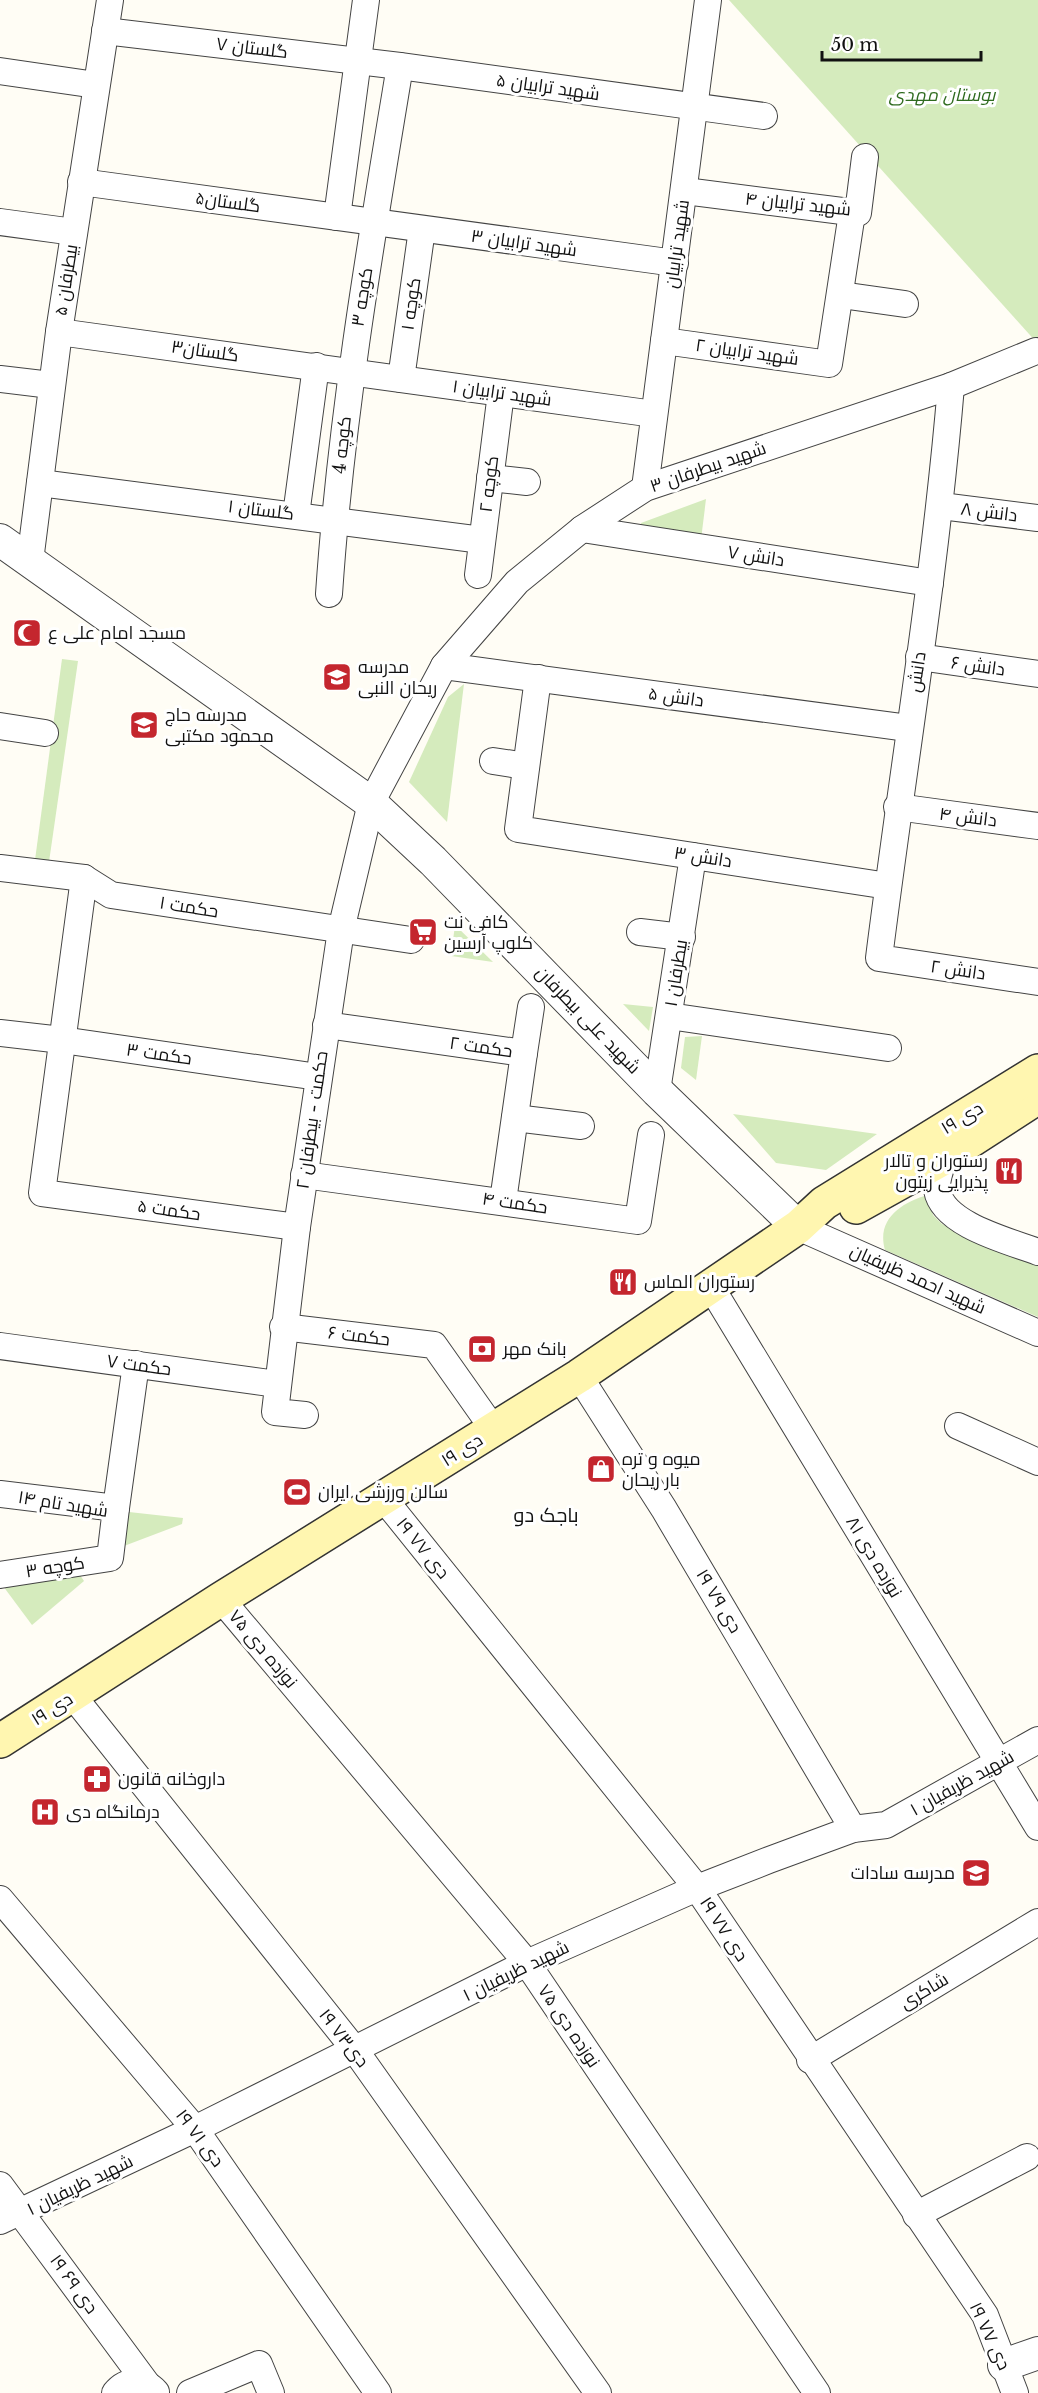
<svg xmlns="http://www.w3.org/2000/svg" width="1038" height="2393" font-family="'Libre Baskerville',Cairo,serif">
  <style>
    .green { fill: #d5ebbd }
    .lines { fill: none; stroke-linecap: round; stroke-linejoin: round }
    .minor-casing { stroke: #444; stroke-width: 28 }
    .tertiary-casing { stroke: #444; stroke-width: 34 }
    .secondary-casing { stroke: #333; stroke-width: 36 }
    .minor { stroke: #fff; stroke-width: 26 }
    .tertiary { stroke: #fff; stroke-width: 32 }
    .secondary { stroke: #fff6b0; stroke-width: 33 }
    .labels { text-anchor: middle; stroke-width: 6; stroke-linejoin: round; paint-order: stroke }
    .street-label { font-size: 18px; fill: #111; stroke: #fff }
    .park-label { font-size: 18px; font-style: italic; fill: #2f6b1f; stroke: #fff }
    .poi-label { font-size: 18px; fill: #111; stroke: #fff; text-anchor: start }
    .neighbourhood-label { font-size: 20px; fill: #111; stroke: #fff }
  </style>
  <rect width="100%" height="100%" fill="#fffdf5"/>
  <g class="green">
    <polygon points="729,0 1038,0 1038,344"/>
    <polygon points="706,499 701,540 640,531 641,523"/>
    <polygon points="62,659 78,661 49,862 35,860"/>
    <polygon points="464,684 447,822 409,782 448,697"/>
    <polygon points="455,925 493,962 451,956"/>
    <polygon points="623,1004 653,1007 649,1031"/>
    <polygon points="702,1036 696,1080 681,1068 685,1037"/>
    <polygon points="733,1114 877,1134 826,1170 776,1163"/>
    <path d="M928,1195L933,1215L942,1224L1038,1264V1317L885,1250C876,1219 902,1202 928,1195Z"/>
    <polygon points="129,1512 183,1518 182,1524 124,1546"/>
    <polygon points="80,1575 84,1581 32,1625 3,1586"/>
  </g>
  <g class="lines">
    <g class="minor-casing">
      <g id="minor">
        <polyline points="105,31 400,66 764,116"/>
        <polyline points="0,71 96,85"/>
        <polyline points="81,182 675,263"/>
        <polyline points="685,191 858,213 865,157"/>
        <polyline points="337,217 366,0"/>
        <polyline points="0,222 74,232"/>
        <polyline points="841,295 905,304"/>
        <polyline points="59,332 654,414"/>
        <polyline points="664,341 829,364 852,213"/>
        <polyline points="0,379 51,385"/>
        <polyline points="401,379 422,229"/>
        <path d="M951,386C935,578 903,767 879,958L1038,982"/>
        <polyline points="490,478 527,482"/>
        <polyline points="40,483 482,540"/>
        <polyline points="645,488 708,0"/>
        <polyline points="941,506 1038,518"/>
        <polyline points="296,515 316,366"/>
        <polyline points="582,529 930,583"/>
        <polyline points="30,561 59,332 110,0"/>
        <polyline points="478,575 501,393"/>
        <path d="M329,594C341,416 371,241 400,66"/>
        <polyline points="919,657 1038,674"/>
        <polyline points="444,666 908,728"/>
        <polyline points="538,678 518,829 888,886"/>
        <polyline points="0,726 45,733"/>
        <polyline points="493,761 526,766"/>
        <polyline points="897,807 1038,826"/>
        <polyline points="0,868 84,878 111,895 411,940"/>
        <polyline points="84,878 42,1193 297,1227"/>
        <polyline points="640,932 682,937"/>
        <polyline points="669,1016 888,1048"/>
        <polyline points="326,1025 524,1053 503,1201"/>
        <polyline points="0,1033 62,1040 318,1077"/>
        <polyline points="524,1053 531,1007"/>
        <polyline points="657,1091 693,856"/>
        <polyline points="515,1118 581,1126"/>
        <path d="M944,1158C941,1167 936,1181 937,1190C943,1225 1009,1241 1038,1252"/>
        <polyline points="304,1175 638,1221 651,1135"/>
        <polyline points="798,1227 1038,1333"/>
        <polyline points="711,1287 1038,1827"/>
        <polyline points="283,1327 434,1345 494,1430"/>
        <polyline points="0,1346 277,1384"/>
        <polyline points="579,1376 664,1509 853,1829"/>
        <polyline points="305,1415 275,1412 297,1227 341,930 371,803 444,666 517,582 582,529 645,488 951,386 1036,351"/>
        <polyline points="958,1426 1038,1462"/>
        <polyline points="0,1494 116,1508 110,1558 0,1575"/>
        <polyline points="384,1499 697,1888 985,2315 1015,2393"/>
        <polyline points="116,1508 136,1364"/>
        <polyline points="221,1599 527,1963 817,2393"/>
        <polyline points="73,1696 355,2050 598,2393"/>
        <polyline points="0,1899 195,2129 378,2393"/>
        <polyline points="810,2060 1038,1922"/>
        <polyline points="0,2185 147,2384"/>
        <polyline points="916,2215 1027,2157"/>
        <polyline points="0,2221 195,2129 527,1963 697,1888 769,1860 853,1829 886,1825 1038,1740"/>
        <path d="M115,2393C126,2379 144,2379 156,2392"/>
        <polyline points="190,2393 259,2364 271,2393"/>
      </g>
    </g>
    <g class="tertiary-casing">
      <g id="tertiary">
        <polyline points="0,540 371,803 433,861 657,1091 798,1227"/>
        <polyline points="1004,2365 1038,2353"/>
      </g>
    </g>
    <g class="secondary-casing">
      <g id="secondary">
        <polyline points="856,1207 944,1158 1038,1097"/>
        <polyline points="0,1741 221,1599 579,1376 798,1227 824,1203 1038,1071"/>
      </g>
    </g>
    <use href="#minor" class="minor"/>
    <use href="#tertiary" class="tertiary"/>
    <use href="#secondary" class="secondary"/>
  </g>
  <defs>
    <g id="mosque-square" transform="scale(1.5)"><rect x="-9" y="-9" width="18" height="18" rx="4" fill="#c4262e" stroke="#fff"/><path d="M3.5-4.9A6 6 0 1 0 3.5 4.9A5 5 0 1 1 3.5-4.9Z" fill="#fff"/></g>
    <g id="school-square" transform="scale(1.5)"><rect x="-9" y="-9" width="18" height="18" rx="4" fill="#c4262e" stroke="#fff"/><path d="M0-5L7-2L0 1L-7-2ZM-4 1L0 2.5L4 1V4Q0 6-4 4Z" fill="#fff"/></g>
    <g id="supermarket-square" transform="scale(1.5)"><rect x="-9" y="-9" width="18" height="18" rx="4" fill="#c4262e" stroke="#fff"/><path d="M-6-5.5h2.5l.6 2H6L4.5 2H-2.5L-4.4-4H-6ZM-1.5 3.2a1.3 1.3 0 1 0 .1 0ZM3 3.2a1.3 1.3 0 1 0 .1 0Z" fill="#fff"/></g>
    <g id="restaurant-square" transform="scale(1.5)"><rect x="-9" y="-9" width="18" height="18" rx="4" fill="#c4262e" stroke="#fff"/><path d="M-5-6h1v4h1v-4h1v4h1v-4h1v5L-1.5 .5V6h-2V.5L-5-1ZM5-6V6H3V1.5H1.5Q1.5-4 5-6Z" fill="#fff"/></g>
    <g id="bank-square" transform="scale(1.5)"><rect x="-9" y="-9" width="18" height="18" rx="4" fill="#c4262e" stroke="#fff"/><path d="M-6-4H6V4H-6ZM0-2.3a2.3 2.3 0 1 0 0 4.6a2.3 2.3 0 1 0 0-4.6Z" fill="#fff"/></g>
    <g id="shop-square" transform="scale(1.5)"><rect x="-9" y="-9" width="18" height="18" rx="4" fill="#c4262e" stroke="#fff"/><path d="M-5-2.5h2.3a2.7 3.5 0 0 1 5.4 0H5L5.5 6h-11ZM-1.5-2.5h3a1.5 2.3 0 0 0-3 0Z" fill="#fff"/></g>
    <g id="stadium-square" transform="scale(1.5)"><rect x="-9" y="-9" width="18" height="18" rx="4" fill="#c4262e" stroke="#fff"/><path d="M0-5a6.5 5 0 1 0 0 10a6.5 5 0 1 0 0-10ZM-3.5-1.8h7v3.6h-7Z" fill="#fff"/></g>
    <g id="pharmacy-square" transform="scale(1.5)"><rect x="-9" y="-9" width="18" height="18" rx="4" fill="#c4262e" stroke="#fff"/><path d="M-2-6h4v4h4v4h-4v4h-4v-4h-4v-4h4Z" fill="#fff"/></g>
    <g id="hospital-square" transform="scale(1.5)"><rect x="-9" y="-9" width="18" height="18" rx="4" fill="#c4262e" stroke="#fff"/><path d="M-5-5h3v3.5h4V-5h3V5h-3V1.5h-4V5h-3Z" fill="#fff"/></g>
  </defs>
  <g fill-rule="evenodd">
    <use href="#mosque-square" x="27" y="633"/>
    <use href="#school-square" x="337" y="677"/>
    <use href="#school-square" x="144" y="725"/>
    <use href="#supermarket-square" x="423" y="932"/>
    <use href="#restaurant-square" x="1009" y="1171"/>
    <use href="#restaurant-square" x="623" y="1282"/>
    <use href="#bank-square" x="482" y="1349"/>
    <use href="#shop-square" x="601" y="1469"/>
    <use href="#stadium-square" x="297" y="1492"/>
    <use href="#pharmacy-square" x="97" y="1779"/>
    <use href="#hospital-square" x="45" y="1812"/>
    <use href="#school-square" x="976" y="1873"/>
  </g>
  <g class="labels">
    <g class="street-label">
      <text transform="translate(252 48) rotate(7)" y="6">گلستان ۷</text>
      <text transform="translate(548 87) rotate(8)" y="6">شهید ترابیان ۵</text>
      <text transform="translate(228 202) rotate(8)" y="6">گلستان۵</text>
      <text transform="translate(798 204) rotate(6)" y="6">شهید ترابیان ۴</text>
      <text transform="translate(524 243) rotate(8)" y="6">شهید ترابیان ۳</text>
      <text transform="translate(677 244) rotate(-82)" y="6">شهید ترابیان</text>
      <text transform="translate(66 280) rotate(-81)" y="6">بیطرفان ۵</text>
      <text transform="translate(362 297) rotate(-81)" y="6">کوچه ۳</text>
      <text transform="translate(411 304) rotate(-82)" y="6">کوچه ۱</text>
      <text transform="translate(205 351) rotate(8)" y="6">گلستان۳</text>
      <text transform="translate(747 352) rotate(8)" y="6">شهید ترابیان ۲</text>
      <text transform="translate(502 393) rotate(8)" y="6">شهید ترابیان ۱</text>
      <text transform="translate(342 445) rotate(-84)" y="6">کوچه 4</text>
      <text transform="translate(708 467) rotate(-19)" y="6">شهید بیطرفان ۳</text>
      <text transform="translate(489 484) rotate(-83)" y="6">کوچه ۲</text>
      <text transform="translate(261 510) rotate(7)" y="6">گلستان ۱</text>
      <text transform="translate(989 512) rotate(7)" y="6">دانش ۸</text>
      <text transform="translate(756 556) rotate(9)" y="6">دانش ۷</text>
      <text transform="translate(978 666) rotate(8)" y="6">۶ دانش</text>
      <text transform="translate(917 672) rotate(-82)" y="6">دانش</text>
      <text transform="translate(676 697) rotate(8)" y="6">دانش ۵</text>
      <text transform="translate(968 817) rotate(7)" y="6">دانش ۴</text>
      <text transform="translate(703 857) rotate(9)" y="6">دانش ۳</text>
      <text transform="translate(189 907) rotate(9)" y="6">حکمت ۱</text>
      <text transform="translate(958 970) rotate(8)" y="6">۲ دانش</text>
      <text transform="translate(676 973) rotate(-81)" y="6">بیطرفان ۱</text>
      <text transform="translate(588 1020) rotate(46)" y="6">شهید علی بیطرفان</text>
      <text transform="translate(481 1047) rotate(8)" y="6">حکمت ۲</text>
      <text transform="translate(159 1054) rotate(8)" y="6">حکمت ۳</text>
      <text transform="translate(962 1118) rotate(-31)" y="6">۱۹ دی</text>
      <text transform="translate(312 1120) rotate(-82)" y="6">حکمت - بیطرفان ۲</text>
      <text transform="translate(515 1203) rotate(8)" y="6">حکمت ۴</text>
      <text transform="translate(169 1210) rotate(8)" y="6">حکمت ۵</text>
      <text transform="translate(918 1279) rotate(24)" y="6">شهید احمد ظریفیان</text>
      <text transform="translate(359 1336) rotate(7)" y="6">حکمت ۶</text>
      <text transform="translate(139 1365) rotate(8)" y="6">حکمت ۷</text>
      <text transform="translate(462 1450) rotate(-32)" y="6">۱۹ دی</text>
      <text transform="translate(63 1504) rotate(9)" y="6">شهید تام ۱۴</text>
      <text transform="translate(423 1548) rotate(51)" y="6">۱۹ دی ۷۷</text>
      <text transform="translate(874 1557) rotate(59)" y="6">نوزده دی ۸۱</text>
      <text transform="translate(55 1567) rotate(-9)" y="6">کوچه ۳</text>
      <text transform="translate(719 1601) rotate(59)" y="6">۱۹ دی ۷۹</text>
      <text transform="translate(263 1649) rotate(50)" y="6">نوزده دی ۷۵</text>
      <text transform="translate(52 1709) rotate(-32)" y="6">۱۹ دی</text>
      <text transform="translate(962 1783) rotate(-29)" y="6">شهید ظریفیان ۱</text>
      <text transform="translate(724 1929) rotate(57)" y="6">۱۹ دی ۷۷</text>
      <text transform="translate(516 1971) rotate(-26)" y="6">شهید ظریفیان ۱</text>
      <text transform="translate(924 1991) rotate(-31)" y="6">شاکری</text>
      <text transform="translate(569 2026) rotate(56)" y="6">نوزده دی ۷۵</text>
      <text transform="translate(344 2038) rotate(52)" y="6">۱۹ دی۷۳</text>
      <text transform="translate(200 2138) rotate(53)" y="6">۱۹ دی ۷۱</text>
      <text transform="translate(80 2185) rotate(-26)" y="6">شهید ظریفیان ۱</text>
      <text transform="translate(74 2284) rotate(54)" y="6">۱۹ دی ۶۹</text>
      <text transform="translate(990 2336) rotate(65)" y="6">۱۹ دی ۷۷</text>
    </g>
    <g class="park-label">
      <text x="942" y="101">بوستان مهدی</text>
    </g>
    <g class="poi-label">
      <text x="48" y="639">مسجد امام علی ع</text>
      <text x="358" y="673">مدرسه<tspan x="358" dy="21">ریحان النبی</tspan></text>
      <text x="165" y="721">مدرسه حاج<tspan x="165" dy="21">محمود مکتبی</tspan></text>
      <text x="444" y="928">کافی نت<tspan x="444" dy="21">کلوپ آرسین</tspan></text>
      <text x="988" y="1167" text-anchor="end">رستوران و تالار<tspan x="988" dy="21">پذیرایی زیتون</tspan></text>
      <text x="644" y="1288">رستوران الماس</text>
      <text x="503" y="1355">بانک مهر</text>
      <text x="622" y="1465">میوه و تره<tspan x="622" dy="21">بار ریحان</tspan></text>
      <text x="318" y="1498">سالن ورزشی ایران</text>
      <text x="118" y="1785">داروخانه قانون</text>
      <text x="66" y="1818">درمانگاه دی</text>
      <text x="955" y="1879" text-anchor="end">مدرسه سادات</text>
    </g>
    <g class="neighbourhood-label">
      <text x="546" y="1522">باجک دو</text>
    </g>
  </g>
  <path d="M822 51v9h159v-9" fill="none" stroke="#111111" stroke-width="3"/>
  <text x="831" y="51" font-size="18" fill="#111111" stroke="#ffffff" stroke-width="4.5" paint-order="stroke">50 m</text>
</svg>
